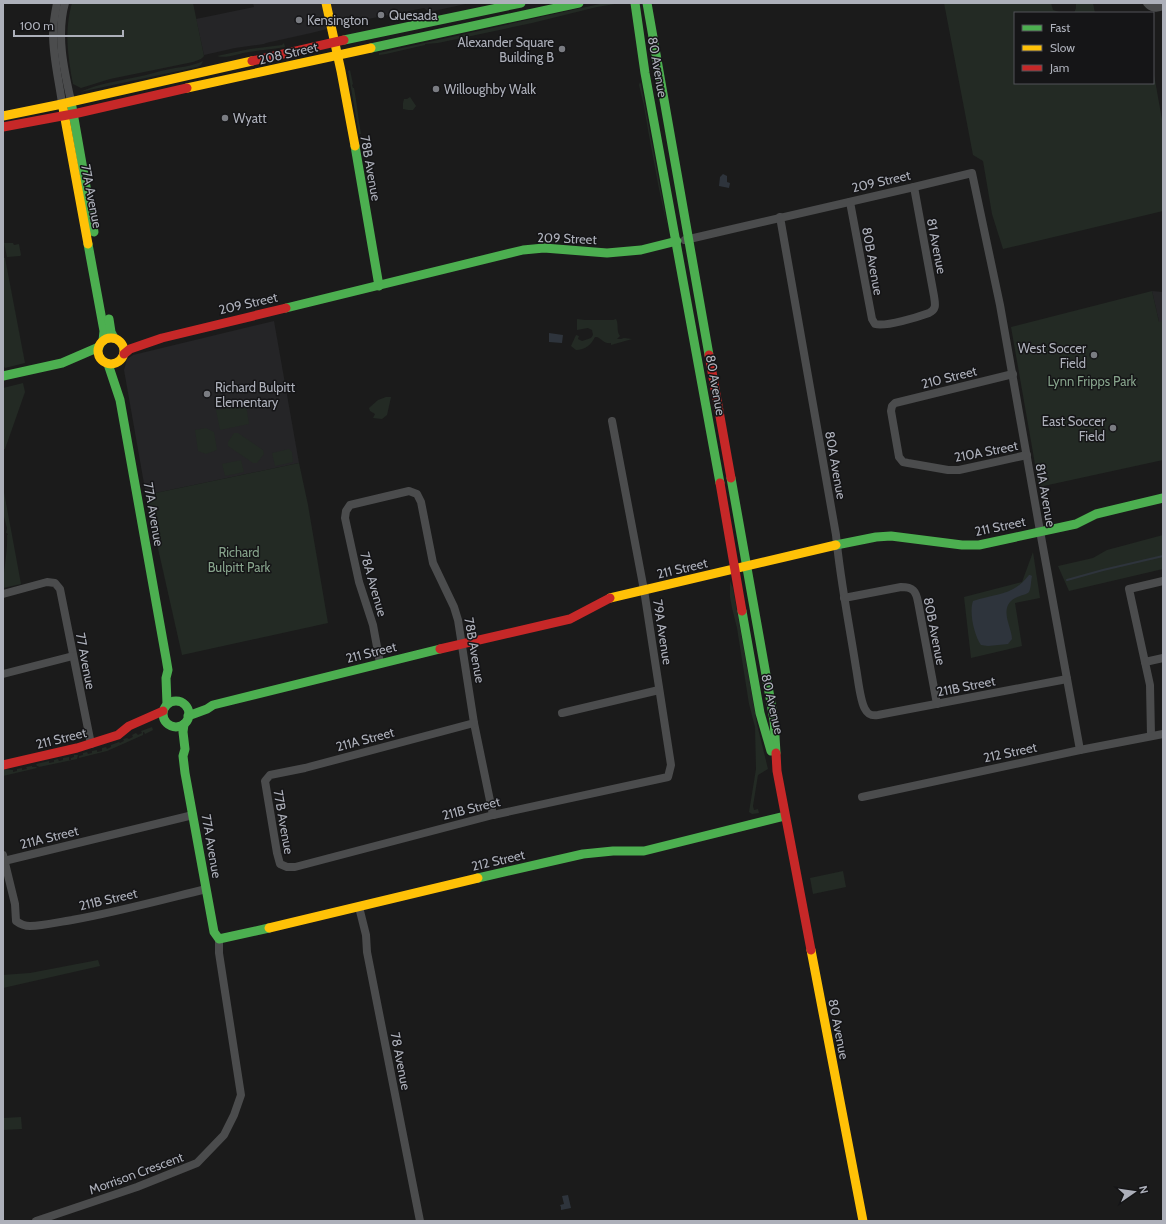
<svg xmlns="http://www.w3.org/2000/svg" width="1166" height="1224" font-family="Cabin,sans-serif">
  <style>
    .built { fill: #252527 }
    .green { fill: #232a24 }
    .water { fill: #2e343c }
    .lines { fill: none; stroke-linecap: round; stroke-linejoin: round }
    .stream { stroke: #2e343c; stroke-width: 2 }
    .street { stroke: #4b4c4d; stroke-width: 8 }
    .fast { stroke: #4caf50; stroke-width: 9 }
    .slow { stroke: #ffc107; stroke-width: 9 }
    .jam { stroke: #c62828; stroke-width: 9 }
    .poi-dot { fill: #7a7c82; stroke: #151517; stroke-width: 1.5 }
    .labels { text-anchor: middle; stroke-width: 3; stroke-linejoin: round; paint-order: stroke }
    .poi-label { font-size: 13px; fill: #adb0ba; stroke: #151517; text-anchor: start }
    .street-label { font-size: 13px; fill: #adb0ba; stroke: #151517 }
    .park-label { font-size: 13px; fill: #86a38b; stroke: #151517 }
  </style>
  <rect width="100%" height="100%" fill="#1b1b1b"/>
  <g class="built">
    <polygon points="253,3 470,3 429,12 424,8 368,19 311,33 266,43 264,44 235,48 204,55 196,19 254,7"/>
    <polygon points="1152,291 1163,292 1163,338 1159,322"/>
    <polygon points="274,321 299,463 146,495 124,370 127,359 133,355"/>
  </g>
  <g class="green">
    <path d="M72,3H193L204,56L201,59L193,62L110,79L81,88L73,84C68,56 64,31 72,3Z"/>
    <polygon points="604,3 621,3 597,7 532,23 438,43 425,44 425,45 386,54 379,55 379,53"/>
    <polygon points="944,3 1051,3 1053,10 1062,13 1015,13 1015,83 1153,83 1153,69 1163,125 1163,211 1003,249 992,214 983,161 973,155"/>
    <polygon points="1076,3 1093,3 1095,13 1074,13 1076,8"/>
    <path d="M284,43L285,47C273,49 261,50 249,52C239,53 227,59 217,56L250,49L282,45Z"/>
    <path d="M203,61L201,65L197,67L80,92C98,84 117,81 137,77C148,75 159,71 170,69C181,67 193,66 203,61Z"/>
    <path d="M350,70L353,84L352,85L353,88H354C357,103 358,118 361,134H359L348,71Z"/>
    <polygon points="640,82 641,84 668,230 659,189 648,130 644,106 639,85"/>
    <polygon points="410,97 416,106 413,110 408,110 403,109 403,103 404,99 407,99"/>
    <polygon points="4,243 13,243 14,245 19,244 21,255 20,256 7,257"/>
    <polygon points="3,258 5,258 25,363 5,368 3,365"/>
    <polygon points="1152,291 1159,322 1163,321 1163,460 1039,487 1011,327"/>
    <path d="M577,319L585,320H613L616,319C619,324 616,331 620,336L617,339H621L624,338L632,339L611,345V343C604,344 602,339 597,337H595C591,345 585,350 576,350L571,346L576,335L579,336L578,339L582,341L591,338L593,335L592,330L588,328L577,330Z"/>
    <polygon points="23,383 25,392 5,449 3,449 3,388"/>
    <polygon points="386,397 391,397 387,415 382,419 373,418 375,414 370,411 369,408 378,400"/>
    <polygon points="246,405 249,424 220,430 216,410"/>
    <polygon points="206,428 214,432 217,450 206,454 198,451 195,430"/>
    <polygon points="234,433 238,433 263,450 264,454 257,463 253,463 228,446 228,442"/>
    <polygon points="289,449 292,452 293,462 275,466 272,453"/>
    <polygon points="241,460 244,472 225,476 222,464"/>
    <polygon points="299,463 308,505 328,623 182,655 146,495"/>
    <path d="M3,492H4L21,584L3,588C3,570 8,553 7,535H8L7,533H6L7,528L3,513Z"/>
    <polygon points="1163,535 1163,569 1069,591 1058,566 1093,558 1107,550"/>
    <polygon points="1033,552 1040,598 1015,603 1022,646 971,658 964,597 1022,582"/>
    <polygon points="730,581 733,588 757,724 768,769 758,775 753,806 754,810 758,809 759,813 752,814 749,812 756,769 755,727 749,704 737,628 732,608 730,597"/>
    <polygon points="152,727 153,730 145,734 144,732 143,732 143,735 107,751 79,758 79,756 83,755 83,753 87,752 88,754 92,753 92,751 97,750 97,752 102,751 102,748 106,747 107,749 111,747 111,745 119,742 120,743 124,741 123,739 127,738 129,739 133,737 132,735 136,733 138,735 142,733 141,731"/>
    <polygon points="74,755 78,755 77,759 39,767 38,766 37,766 36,764 49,761 49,763 54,762 54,760 58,759 59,761 63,760 63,758 69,757 69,760 71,760 71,758 74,757"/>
    <polygon points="32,766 32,767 36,767 37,768 3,776 3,769 13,770 13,772 17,771 17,769 22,768 22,770 27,769 26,767"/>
    <polygon points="843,871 846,887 813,894 810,878"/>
    <polygon points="98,960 100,966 3,988 3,975 30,973"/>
    <polygon points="21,1117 22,1129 3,1130 3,1118"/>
  </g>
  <g class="water">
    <polygon points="723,174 727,176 727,182 730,183 729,188 719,186 720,177"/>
    <polygon points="549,333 563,335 562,343 549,342"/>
    <path d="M1029,575H1030L1032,576C1031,580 1031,589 1029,592C1026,596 1013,595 1008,605C1003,616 1012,629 1012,639L1008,644L988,646L981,645C974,635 969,612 973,601C996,593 1013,596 1029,575Z"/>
    <polygon points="568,1195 571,1208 561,1210 561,1207 560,1205 564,1204 562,1196"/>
  </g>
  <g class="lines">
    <polyline class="stream" points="1067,580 1103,570 1163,556"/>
    <g class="street">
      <path d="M57,3C55,13 53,24 53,34C53,57 59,81 62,103"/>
      <path d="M65,3C56,35 64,70 71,101"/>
      <path d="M1147,3C1151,8 1157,9 1163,6"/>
      <path d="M850,202L872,319L875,324C886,327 918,317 929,313C937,309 935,304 934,296L914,187"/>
      <path d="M780,217L836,535C840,579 849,623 856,668C858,678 860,701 865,709C868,715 872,716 878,715L1067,679"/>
      <polyline points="685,240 914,187 972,173 1000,305 1040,531 1080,750"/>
      <polyline points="1013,374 895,403 892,406 891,411 899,457 903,462 908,463 948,470 959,470 1027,455"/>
      <polyline points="3,594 47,582 55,583 60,589 91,744"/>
      <path d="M844,598L901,587C913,587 916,591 918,602L937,704"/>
      <polyline points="1145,662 1163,658"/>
      <polyline points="380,663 373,625 359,582 345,518 346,511 350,505 409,491 417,494 421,502 433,563 454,607 458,620 474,723 493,815"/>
      <polyline points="3,674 73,656"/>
      <polyline points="562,713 659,690"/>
      <polyline points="474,723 305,768 270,775 265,781 277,853 280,864 287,867 295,867 493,815 668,777 671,765 644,590 612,421"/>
      <polyline points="1151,736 1150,685 1129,589 1163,581"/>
      <polyline points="862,797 1080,750 1163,734"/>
      <path d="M3,855L15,904L16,921C20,924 24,926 30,926C44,926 58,922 72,920C117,912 161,900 206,889"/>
      <polyline points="4,861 193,815"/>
      <polyline points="359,907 366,935 367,952 420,1221"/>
      <polyline points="36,1221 137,1187 197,1163 224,1135 234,1115 241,1095 219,953 219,939"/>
    </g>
    <g class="fast">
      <polyline points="635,3 645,73 720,483"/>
      <polyline points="647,3 709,355"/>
      <polyline points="344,40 521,3"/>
      <polyline points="371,48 579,3"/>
      <polyline points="72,107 94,232"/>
      <polyline points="355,146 379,286"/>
      <polyline points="88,244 104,331 103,341"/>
      <polyline points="286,308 523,250 544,248 607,253 641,250 677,241"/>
      <polyline points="109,319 111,332 114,338"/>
      <polyline points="108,364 120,400 166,658 168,670 166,678 167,704"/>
      <polyline points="3,376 62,363 99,347"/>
      <polyline points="731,478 774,720 776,753"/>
      <polyline points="836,545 876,537 891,536 962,545 979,545 1076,524 1096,514 1163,498"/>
      <polyline points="742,611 760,713 771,751"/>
      <circle cx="176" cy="714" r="13"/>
      <polyline points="188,716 207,709 213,705 440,649"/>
      <polyline points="184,724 183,732 185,749 183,756 185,773 214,932 219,939 269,928"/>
      <polyline points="478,878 583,854 613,851 644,851 785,816"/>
    </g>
    <g class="slow">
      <polyline points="326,3 341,71 355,146"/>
      <polyline points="187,88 371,48"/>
      <polyline points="63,108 88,244"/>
      <polyline points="3,116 57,105 252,61"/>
      <circle cx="111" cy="351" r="13"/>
      <polyline points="610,598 836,545"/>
      <polyline points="269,928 478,878"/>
      <polyline points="811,950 863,1221"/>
    </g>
    <g class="jam">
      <polyline points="252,61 344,40"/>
      <polyline points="3,127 78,113 187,88"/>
      <polyline points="124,354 130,349 162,338 286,308"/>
      <polyline points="709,355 731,478"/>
      <polyline points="720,483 742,611"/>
      <polyline points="440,649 570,619 610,598"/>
      <polyline points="776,753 777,771 811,950"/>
      <polyline points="3,765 77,748 118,735 129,726 163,711"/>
    </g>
  </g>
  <g class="poi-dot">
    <circle cx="381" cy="15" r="4"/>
    <circle cx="299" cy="20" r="4"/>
    <circle cx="562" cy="49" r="4"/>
    <circle cx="436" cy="89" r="4"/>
    <circle cx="225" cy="118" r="4"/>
    <circle cx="1094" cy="355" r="4"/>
    <circle cx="207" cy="394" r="4"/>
    <circle cx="1113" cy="428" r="4"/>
  </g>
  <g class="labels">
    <g class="poi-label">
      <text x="389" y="20">Quesada</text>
      <text x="307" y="25">Kensington</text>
      <text x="554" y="47" text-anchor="end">Alexander Square<tspan x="554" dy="15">Building B</tspan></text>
      <text x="444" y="94">Willoughby Walk</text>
      <text x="233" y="123">Wyatt</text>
      <text x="1086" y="353" text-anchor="end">West Soccer<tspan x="1086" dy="15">Field</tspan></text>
      <text x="215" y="392">Richard Bulpitt<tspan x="215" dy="15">Elementary</tspan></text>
      <text x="1105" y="426" text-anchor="end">East Soccer<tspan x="1105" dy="15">Field</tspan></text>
    </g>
    <g class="street-label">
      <text transform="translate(288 53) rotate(-13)" y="5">208 Street</text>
      <text transform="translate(658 67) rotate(80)" y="5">80 Avenue</text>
      <text transform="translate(371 168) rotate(80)" y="5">78B Avenue</text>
      <text transform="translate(881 181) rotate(-13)" y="5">209 Street</text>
      <text transform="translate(92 196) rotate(79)" y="5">77A Avenue</text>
      <text transform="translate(567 238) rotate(2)" y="5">209 Street</text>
      <text transform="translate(937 246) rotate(79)" y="5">81 Avenue</text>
      <text transform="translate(873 261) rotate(80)" y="5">80B Avenue</text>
      <text transform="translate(248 303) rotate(-13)" y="5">209 Street</text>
      <text transform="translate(949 377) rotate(-14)" y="5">210 Street</text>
      <text transform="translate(716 385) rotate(80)" y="5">80 Avenue</text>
      <text transform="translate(986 451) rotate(-11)" y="5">210A Street</text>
      <text transform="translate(836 465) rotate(80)" y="5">80A Avenue</text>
      <text transform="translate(1046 495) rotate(80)" y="5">81A Avenue</text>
      <text transform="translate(154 514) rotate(80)" y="5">77A Avenue</text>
      <text transform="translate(1000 526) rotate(-12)" y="5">211 Street</text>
      <text transform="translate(682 568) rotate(-13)" y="5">211 Street</text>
      <text transform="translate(374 584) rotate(74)" y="5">78A Avenue</text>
      <text transform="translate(935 631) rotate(79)" y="5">80B Avenue</text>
      <text transform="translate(663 632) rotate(81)" y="5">79A Avenue</text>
      <text transform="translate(475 650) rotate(80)" y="5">78B Avenue</text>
      <text transform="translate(371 652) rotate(-14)" y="5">211 Street</text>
      <text transform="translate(86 661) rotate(79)" y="5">77 Avenue</text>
      <text transform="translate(966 686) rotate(-11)" y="5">211B Street</text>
      <text transform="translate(773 704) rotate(77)" y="5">80 Avenue</text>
      <text transform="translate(61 738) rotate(-14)" y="5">211 Street</text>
      <text transform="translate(365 739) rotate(-15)" y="5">211A Street</text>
      <text transform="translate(1010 752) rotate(-12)" y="5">212 Street</text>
      <text transform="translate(471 808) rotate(-14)" y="5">211B Street</text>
      <text transform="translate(284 822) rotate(80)" y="5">77B Avenue</text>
      <text transform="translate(49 837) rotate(-14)" y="5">211A Street</text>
      <text transform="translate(212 846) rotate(80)" y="5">77A Avenue</text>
      <text transform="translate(498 860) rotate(-13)" y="5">212 Street</text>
      <text transform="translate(108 899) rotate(-13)" y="5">211B Street</text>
      <text transform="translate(839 1029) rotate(79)" y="5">80 Avenue</text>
      <text transform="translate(401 1061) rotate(79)" y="5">78 Avenue</text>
      <text transform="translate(136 1173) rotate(-20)" y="5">Morrison Crescent</text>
    </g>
    <g class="park-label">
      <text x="1092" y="386">Lynn Fripps Park</text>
      <text x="239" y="557">Richard<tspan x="239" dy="15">Bulpitt Park</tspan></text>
    </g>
  </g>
  <rect width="1166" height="1224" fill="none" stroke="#adb0ba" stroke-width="8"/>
  <rect x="1014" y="12" width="140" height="72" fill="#151517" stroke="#525358"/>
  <rect x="1022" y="25" width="20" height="6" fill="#4caf50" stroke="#525358"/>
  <text x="1050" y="32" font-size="12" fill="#adb0ba">Fast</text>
  <rect x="1022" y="45" width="20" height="6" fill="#ffc107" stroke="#525358"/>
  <text x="1050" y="52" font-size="12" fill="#adb0ba">Slow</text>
  <rect x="1022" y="65" width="20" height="6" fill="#c62828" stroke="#525358"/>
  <text x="1050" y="72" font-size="12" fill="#adb0ba">Jam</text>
  <g transform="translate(1134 1192) rotate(77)" stroke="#151517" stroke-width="3" paint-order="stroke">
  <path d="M0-3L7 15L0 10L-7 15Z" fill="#adb0ba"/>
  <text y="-6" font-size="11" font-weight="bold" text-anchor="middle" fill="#adb0ba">N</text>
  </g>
  <path d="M14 30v6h109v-6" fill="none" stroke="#adb0ba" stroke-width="2"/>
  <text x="20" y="30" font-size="12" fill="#adb0ba" stroke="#151517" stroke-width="3" paint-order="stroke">100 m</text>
</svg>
